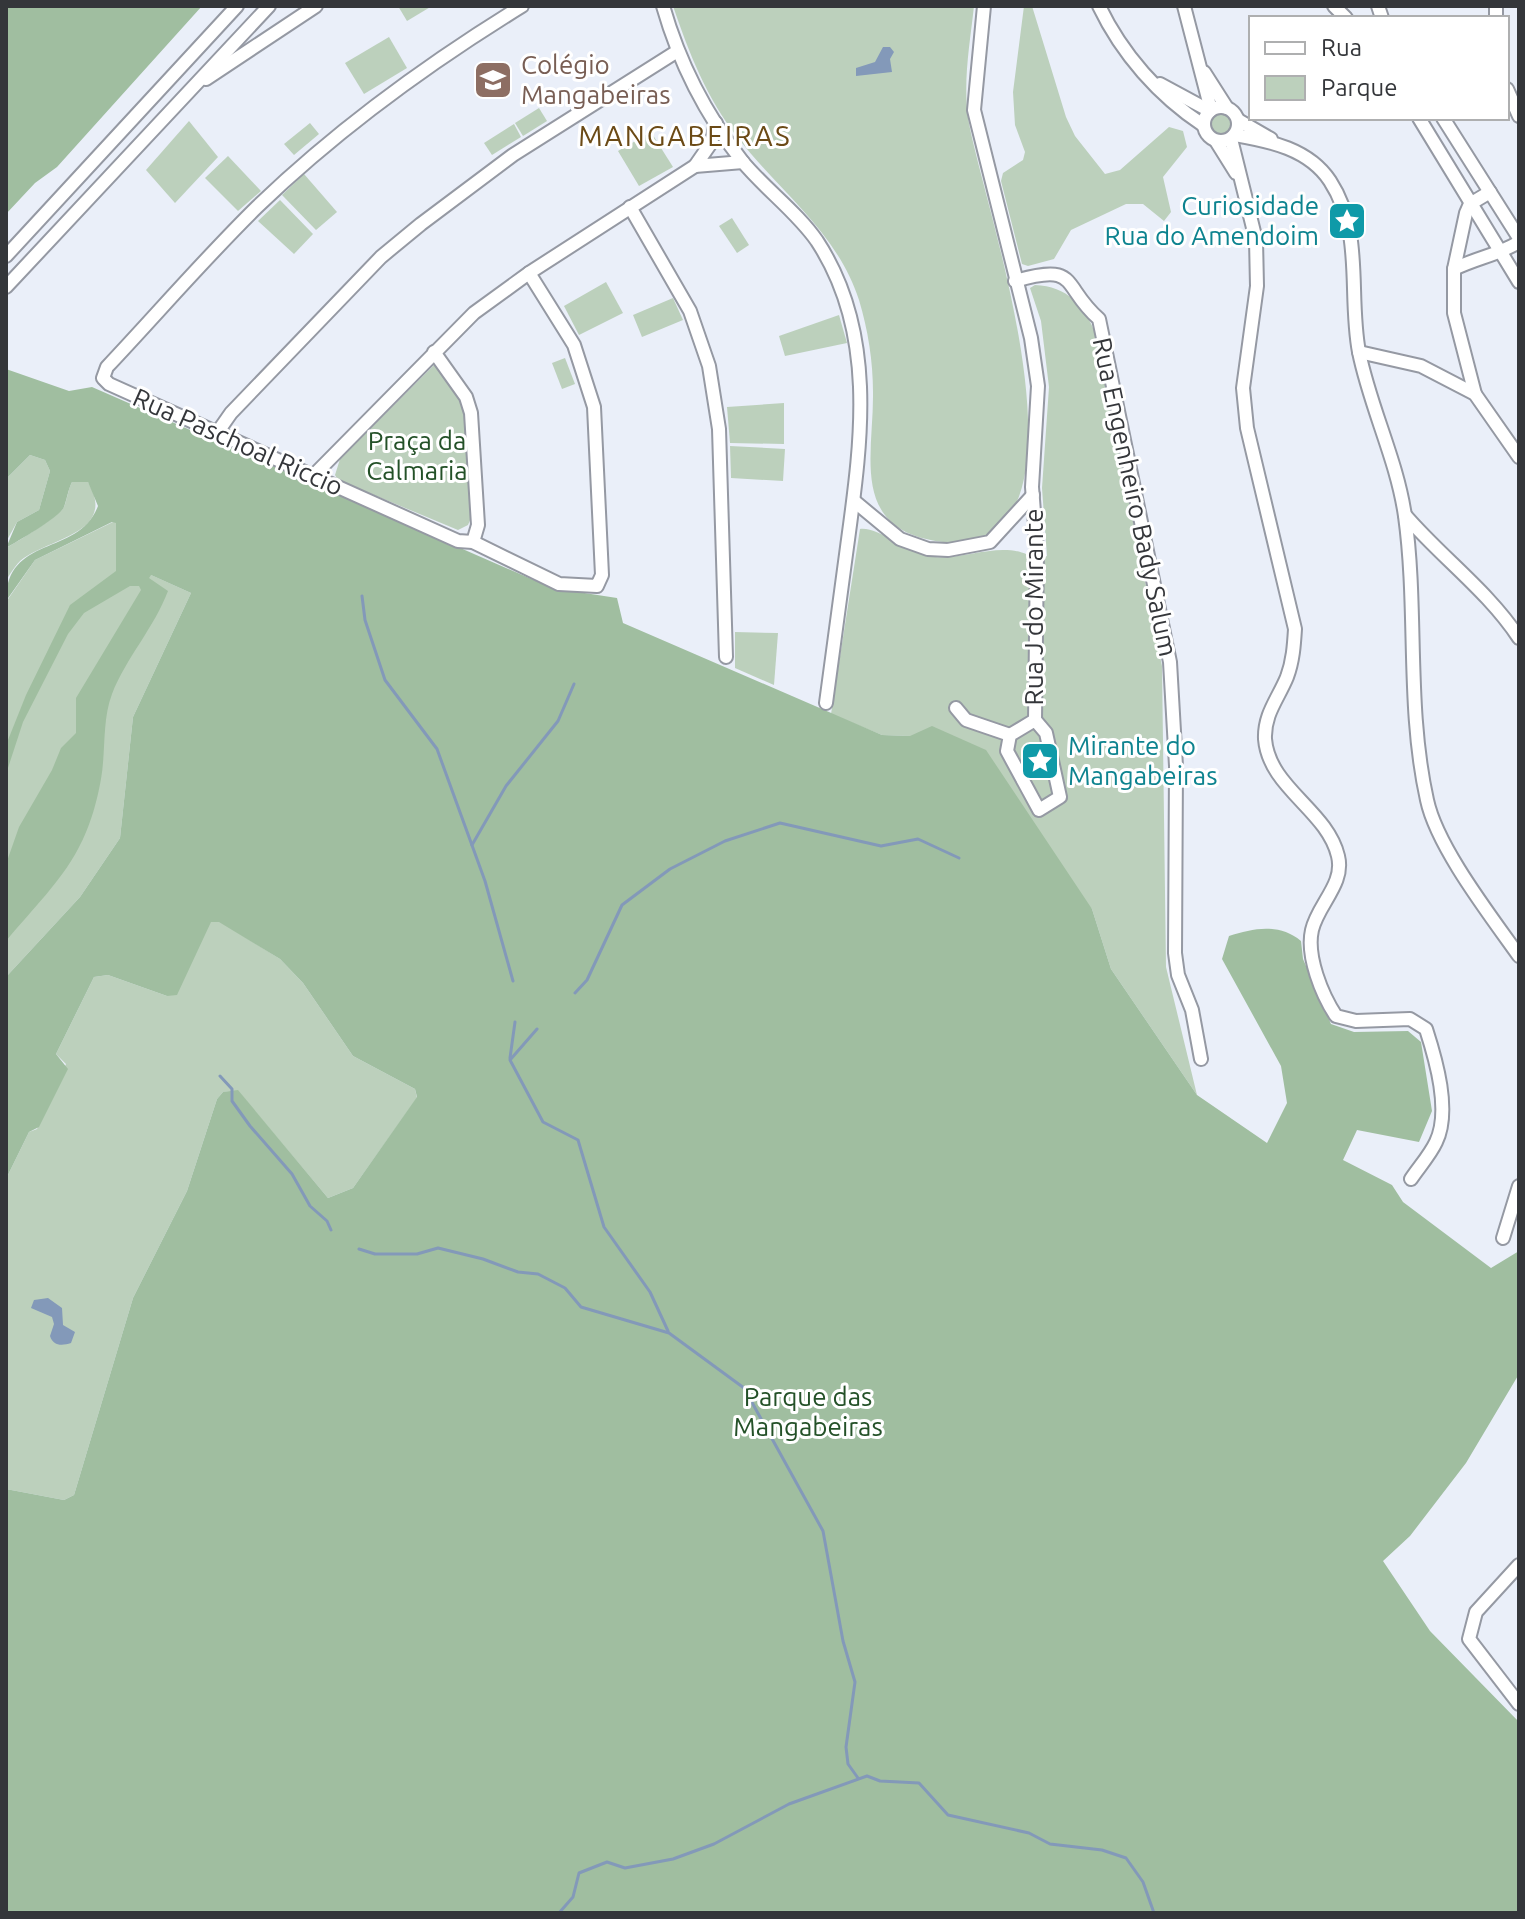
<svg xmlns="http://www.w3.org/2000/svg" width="1525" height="1919" font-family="Ubuntu,sans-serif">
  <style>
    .green { fill: #bcd0bc }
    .forest { fill: #a0bea0 }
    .water { fill: #8399b9 }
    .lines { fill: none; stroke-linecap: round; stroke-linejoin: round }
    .stream { stroke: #8399b9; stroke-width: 3 }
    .minor-casing { stroke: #9599a3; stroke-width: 16 }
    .minor { stroke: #fff; stroke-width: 12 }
    .labels { text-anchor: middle; stroke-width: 6; stroke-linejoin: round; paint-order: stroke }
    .education-label { font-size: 26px; fill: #785e54; stroke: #fff; text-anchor: start }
    .culture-label { font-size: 26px; fill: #0d838f; stroke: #fff; text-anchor: end }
    .park-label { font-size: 26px; fill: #245128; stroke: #fff }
    .street-label { font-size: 26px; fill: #34363a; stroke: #fff }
    .neighbourhood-label { font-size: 28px; letter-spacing: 2px; fill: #6b4a16; stroke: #fff }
  </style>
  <rect width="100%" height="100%" fill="#eaeff9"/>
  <g class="green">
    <polygon points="398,6 432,6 407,21"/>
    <path d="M673,6H974C970,43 963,80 968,117C978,191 1113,560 943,542C848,531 874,455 873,392C873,361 868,330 859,300C837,232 780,192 738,138C707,99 689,53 673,6Z"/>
    <polygon points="1024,6 1032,6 1066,117 1075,136 1105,174 1120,170 1169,127 1183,131 1187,147 1163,177 1171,212 1164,221 1143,204 1126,204 1071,230 1054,259 1028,266 1022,264 1001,181 1003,173 1023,160 1025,152 1015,125 1013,92"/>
    <polygon points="389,37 407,68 364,94 345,63"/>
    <polygon points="539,108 547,121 523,136 515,123"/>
    <circle cx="1221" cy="124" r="13"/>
    <polygon points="189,121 218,157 175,203 146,170"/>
    <polygon points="310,123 319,134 294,155 284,144"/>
    <polygon points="514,124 521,137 492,155 484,143"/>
    <polygon points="651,132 673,167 639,186 618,151"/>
    <polygon points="228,156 261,191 238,211 205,178"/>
    <polygon points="304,174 337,212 316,230 282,195"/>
    <polygon points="280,200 313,234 294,254 258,221"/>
    <polygon points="732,218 749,245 737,253 719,226"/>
    <polygon points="606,282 623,313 579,335 564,306"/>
    <path d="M1035,285C1067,286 1085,306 1096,335L1162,666L1166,967L1197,1095L1111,969L1092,909L910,736L882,735L831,714L860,529C876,526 913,554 935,557C966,560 1010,537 1037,561L1047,556L1042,488L1049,387L1041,321L1030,288Z"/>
    <polygon points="673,298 683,320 642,337 633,315"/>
    <polygon points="839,315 847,343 785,356 779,336"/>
    <polygon points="565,358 575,384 562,389 552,363"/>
    <path d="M434,365C476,382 471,480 471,518L468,525L458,530L338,480L335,475L340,459Z"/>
    <polygon points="784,403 784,444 730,443 727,407"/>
    <polygon points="730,446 785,449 783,481 731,478"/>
    <polygon points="30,455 45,460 50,471 39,510 17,522 6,542 6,479"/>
    <path d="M80,479L88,482C116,530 58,537 27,556C17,561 12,572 6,580V548C17,542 59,516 64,507C67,500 68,490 72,482Z"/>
    <polygon points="113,522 116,522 118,560 191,593 133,717 120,838 80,897 6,977 6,602 35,560"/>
    <polygon points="735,632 778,633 774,685 735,668"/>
    <polygon points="219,921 280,959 303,983 353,1056 415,1089 417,1098 353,1188 328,1198 238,1091 223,1092 217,1099 187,1191 133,1298 74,1495 64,1500 6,1489 6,1179 29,1132 37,1129 66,1064 56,1054 94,977 108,975 167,996 210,922"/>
  </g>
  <g class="forest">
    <polygon points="6,6 202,6 57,167 35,183 6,214"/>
    <path d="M6,369L69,391L92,387L552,588L617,598L623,623L882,735L910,736L932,726L986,750L1092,909L1111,969L1197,1095L1267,1143L1287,1103L1281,1066L1222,959L1229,936C1254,928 1279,923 1301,941L1303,959L1331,1024L1354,1032L1408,1031L1421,1042L1432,1111L1419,1142L1357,1130L1343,1160L1392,1185L1403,1202L1491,1268L1519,1251V1374L1466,1463L1410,1536L1383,1561L1430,1631L1519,1722V1913H6V1489L64,1500L74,1495L133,1298L187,1191L217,1099L223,1092L238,1090L328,1198L353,1188L417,1097L415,1089L353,1056L303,983L280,959L219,922H211L177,995L167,996L108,975L94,977L56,1054L68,1069L39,1127L29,1132L6,1179V977L80,897L120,838L133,717L191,593L151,575L149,578L168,591C154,628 126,658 112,694C102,720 106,751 101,779C87,858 55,883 6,941V864L19,827L52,770L61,748L76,733V698L141,590L139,586H130L84,613L68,634L23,722L6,774V745L26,695L70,605L116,571V523L112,522L35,560L6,601C6,534 79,557 98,506L88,482H72C68,490 67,499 64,507C60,517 18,541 6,548L17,522L39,510L50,471L45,460L30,455L6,479Z"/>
  </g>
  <g class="water">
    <polygon points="883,47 890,47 894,52 890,59 892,72 856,76 856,68 875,62"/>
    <path d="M48,1298L62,1308L63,1325L75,1332L71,1343C62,1346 53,1346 50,1336L54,1324L52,1317L31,1308L34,1300Z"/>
  </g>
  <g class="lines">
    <g class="stream">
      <polyline points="362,596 365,620 385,680 437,749 485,881 513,981"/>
      <polyline points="472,845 506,786 558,721 574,684"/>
      <polyline points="575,993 587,980 622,905 670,869 725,841 780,823 881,846 918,839 959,858"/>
      <polyline points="537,1029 510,1060 543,1122 578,1140 604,1227 650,1292 668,1331"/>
      <polyline points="510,1058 515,1022"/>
      <polyline points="220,1076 232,1089 232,1101 250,1126 292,1174 310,1206 327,1221 331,1230"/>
      <polyline points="359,1249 375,1254 417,1254 438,1248 483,1259 518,1272 538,1274 565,1288 581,1307 669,1333 744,1388 823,1531 843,1641 855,1682 846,1747 848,1764 858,1778"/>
      <polyline points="559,1913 573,1897 579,1873 607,1862 625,1868 673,1859 714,1844 789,1804 867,1776 880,1781 919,1783 948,1815 1029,1833 1050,1844 1102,1850 1126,1858 1143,1882 1154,1913"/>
    </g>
    <g class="minor-casing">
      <g id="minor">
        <path d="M522,6C426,65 338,129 257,207C205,258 157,314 107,367L103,378L109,384L458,541L473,542L559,584L597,586L602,575L594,407L574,345L529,273"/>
        <path d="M663,6C679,62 706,115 742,161C765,189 797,212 817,241C878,334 861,444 847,547C840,599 833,651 826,703"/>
        <polyline points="984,6 974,110 1031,338 1038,386 1032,487 1037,550 1035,720"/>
        <path d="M1099,6C1122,54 1159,96 1203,125"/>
        <polyline points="1184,6 1211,110"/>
        <polyline points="1334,6 1346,18"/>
        <polyline points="1378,6 1382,18"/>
        <polyline points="1496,18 1496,6"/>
        <polyline points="1204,72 1227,108"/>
        <polyline points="206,79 316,6"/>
        <polyline points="1160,84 1210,111"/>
        <polyline points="1507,89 1519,116"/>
        <circle cx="1221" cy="124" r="17"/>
        <polyline points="1419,118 1519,282"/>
        <polyline points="1443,118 1519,238"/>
        <polyline points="1238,120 1271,139"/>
        <polyline points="716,123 711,143 695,166 743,162"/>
        <path d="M1235,135C1270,141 1309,149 1330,181C1364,233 1348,294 1359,352C1370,407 1397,460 1405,516C1418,610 1406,706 1427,800C1437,847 1490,915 1519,956"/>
        <path d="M1231,139L1256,240L1257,286L1243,388L1247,428L1295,629C1294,645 1293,661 1287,677C1278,699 1264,714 1265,739C1269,788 1327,810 1338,856C1345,884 1318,904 1312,930C1306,956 1322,995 1336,1016L1356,1021L1410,1019L1426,1029C1436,1060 1451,1111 1436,1142C1430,1155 1419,1167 1411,1179"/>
        <polyline points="1216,141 1236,173"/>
        <polyline points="630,207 690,311 709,366 719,429 726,657"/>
        <polyline points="6,256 237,6"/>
        <path d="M1454,269C1476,258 1498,255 1519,242"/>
        <path d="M1015,281C1080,262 1061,286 1099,319L1170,662L1176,766L1175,953L1178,975L1192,1010L1201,1059"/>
        <polyline points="6,287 269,6"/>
        <polyline points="434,352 466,397 471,413 478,525 473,542"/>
        <polyline points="1359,352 1421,366 1475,394 1519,457"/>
        <polyline points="1475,394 1454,313 1454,269 1466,213 1470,204 1490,192"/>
        <polyline points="217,433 231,413 381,257 421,224 513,155 676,52"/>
        <polyline points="314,475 474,313 529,273 695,166"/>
        <polyline points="854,501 900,539 928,549 948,550 990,542 1033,495"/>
        <path d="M1405,515C1441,557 1488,591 1519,638"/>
        <polyline points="956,708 966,720 1010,735"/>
        <polygon points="1035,720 1046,733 1060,797 1039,810 1007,751 1010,735"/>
        <polyline points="1503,1238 1519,1186"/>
        <polyline points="1519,1565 1476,1612 1469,1639 1519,1704"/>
      </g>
    </g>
    <use href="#minor" class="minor"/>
  </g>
  <defs>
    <g id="school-square" transform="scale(2)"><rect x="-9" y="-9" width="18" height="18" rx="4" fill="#8d6e63" stroke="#fff"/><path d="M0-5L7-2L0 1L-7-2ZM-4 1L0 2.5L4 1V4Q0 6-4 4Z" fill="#fff"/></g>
    <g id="sight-square" transform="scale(2)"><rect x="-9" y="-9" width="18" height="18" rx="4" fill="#0f9aa8" stroke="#fff"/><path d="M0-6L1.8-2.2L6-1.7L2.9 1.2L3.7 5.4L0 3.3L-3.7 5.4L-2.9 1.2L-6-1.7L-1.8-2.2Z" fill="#fff"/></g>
  </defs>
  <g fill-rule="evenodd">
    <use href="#school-square" x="493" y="80"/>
    <use href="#sight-square" x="1347" y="221"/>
    <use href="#sight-square" x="1040" y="761"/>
  </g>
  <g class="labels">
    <g class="education-label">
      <text x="521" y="74">Colégio<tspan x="521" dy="30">Mangabeiras</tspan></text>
    </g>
    <g class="culture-label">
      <text x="1319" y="215">Curiosidade<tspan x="1319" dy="30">Rua do Amendoim</tspan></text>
      <text x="1068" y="755" text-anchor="start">Mirante do<tspan x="1068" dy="30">Mangabeiras</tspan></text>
    </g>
    <g class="park-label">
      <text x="417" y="450">Praça da<tspan x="417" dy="30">Calmaria</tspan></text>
      <text x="808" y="1406">Parque das<tspan x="808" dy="30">Mangabeiras</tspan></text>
    </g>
    <g class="street-label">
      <text transform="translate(238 442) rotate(24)" y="9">Rua Paschoal Riccio</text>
      <text transform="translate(1135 497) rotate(78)" y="9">Rua Engenheiro Bady Salum</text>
      <text transform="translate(1034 607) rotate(-90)" y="9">Rua J do Mirante</text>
    </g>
    <g class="neighbourhood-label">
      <text x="685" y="146">MANGABEIRAS</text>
    </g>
  </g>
  <rect width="1525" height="1919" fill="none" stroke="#34363a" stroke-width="16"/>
  <rect x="1249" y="16" width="260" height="104" fill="#ffffff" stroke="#aeafb0" stroke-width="2"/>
  <rect x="1265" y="42" width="40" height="12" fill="#ffffff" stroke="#aeafb0" stroke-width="2"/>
  <text x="1321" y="56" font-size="24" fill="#34363a">Rua</text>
  <rect x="1265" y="76" width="40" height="24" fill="#bcd0bc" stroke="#aeafb0" stroke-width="2"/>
  <text x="1321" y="96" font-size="24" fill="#34363a">Parque</text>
</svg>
